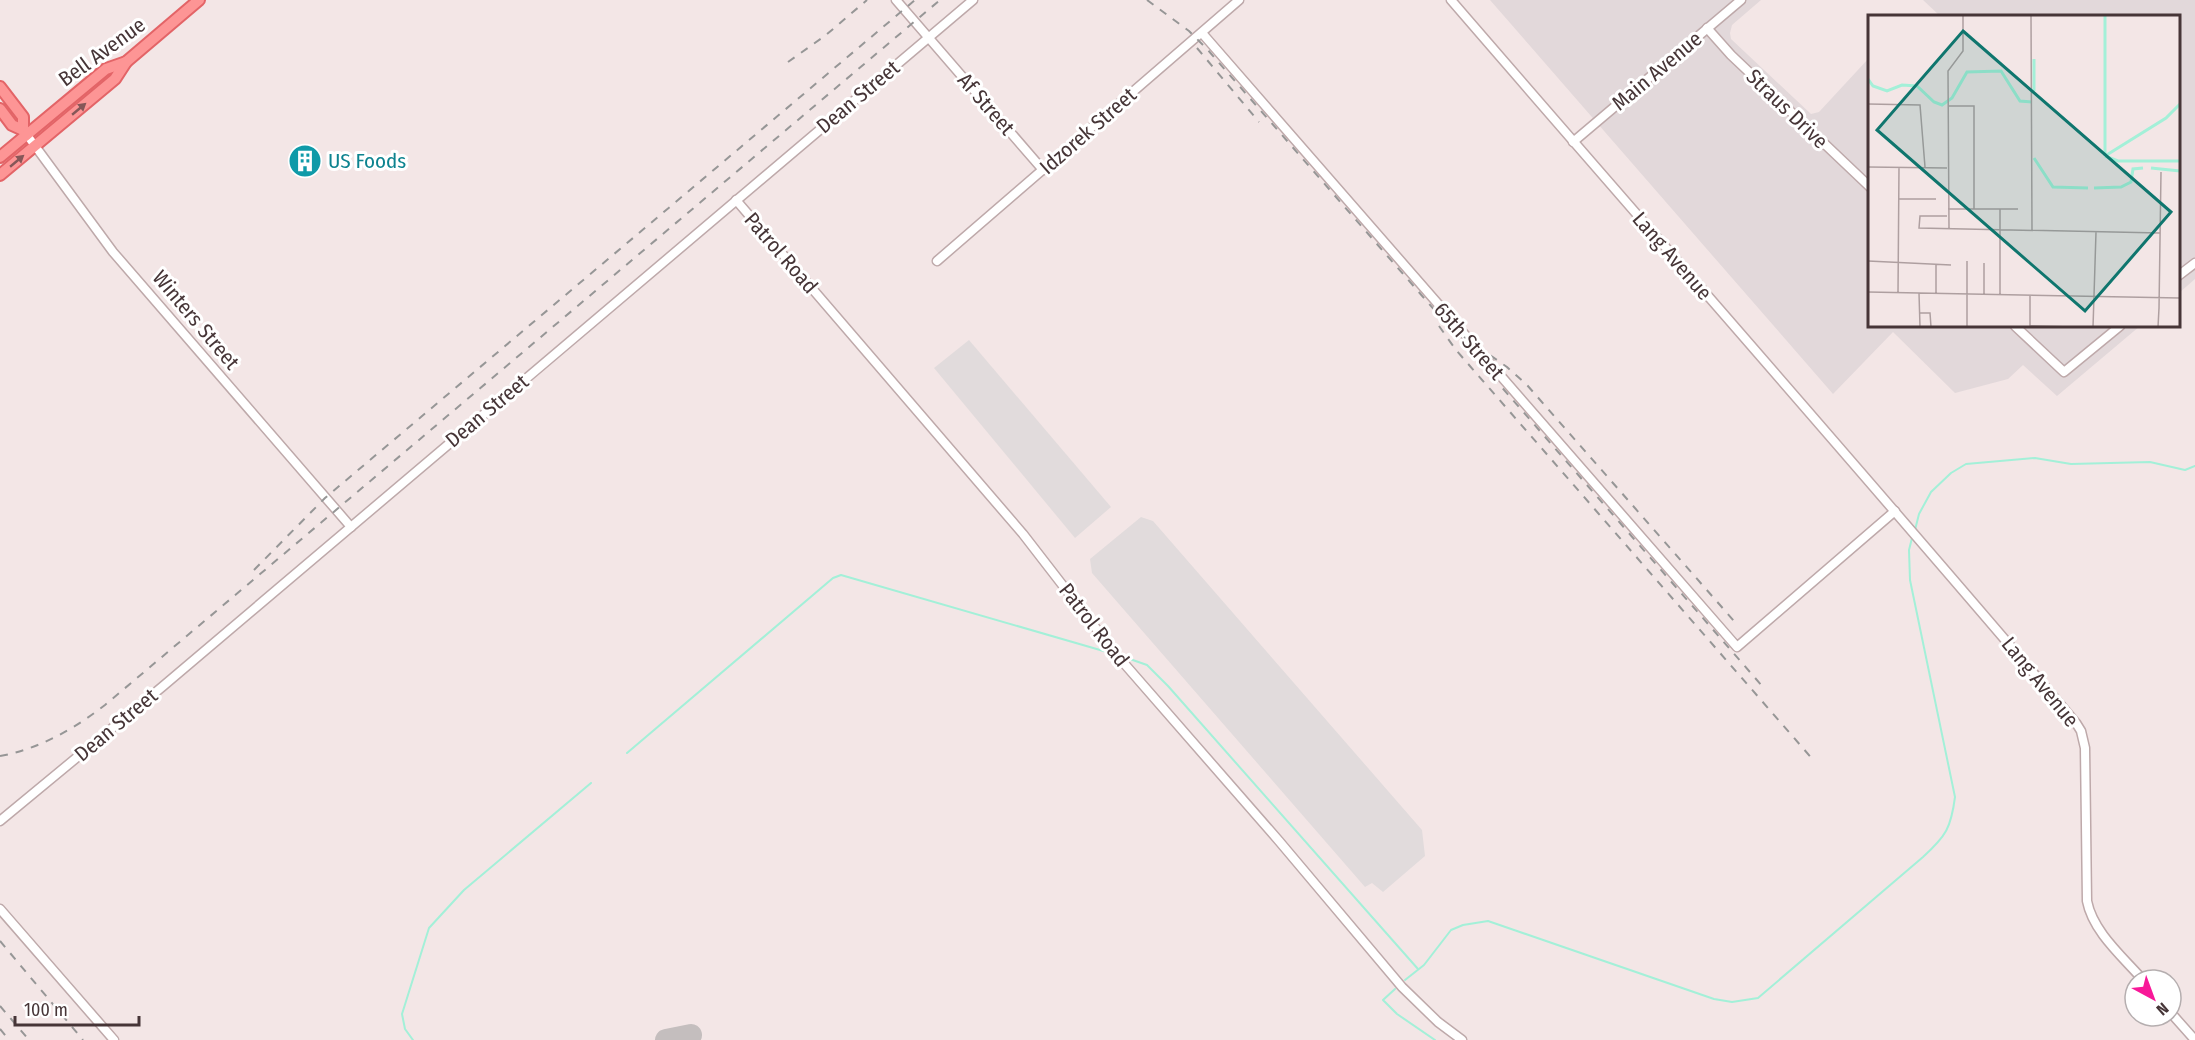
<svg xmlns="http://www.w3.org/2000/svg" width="2195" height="1040" font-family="'Fira Sans Condensed',sans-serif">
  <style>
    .industrial { fill: #e2d8da }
    .parking { fill: #e1dbdc }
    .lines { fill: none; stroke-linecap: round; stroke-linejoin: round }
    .stream { stroke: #a3f0d8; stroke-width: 2 }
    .taxiway { stroke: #c4bebe; stroke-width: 22 }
    .minor-casing { stroke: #bea9aa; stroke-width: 11 }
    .major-casing { stroke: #e36467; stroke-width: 14 }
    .minor { stroke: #fff; stroke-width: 8 }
    .major { stroke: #fd9595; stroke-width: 10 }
    .rail { stroke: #969696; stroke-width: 2; stroke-dasharray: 8 8; stroke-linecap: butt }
    .oneway { fill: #865758 }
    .labels { text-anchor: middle; stroke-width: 6; stroke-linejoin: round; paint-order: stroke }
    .street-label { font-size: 21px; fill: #463537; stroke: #fff }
    .culture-label { font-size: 21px; fill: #0d838f; stroke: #fff; text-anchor: start }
    .inset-river { fill: none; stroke: #a3f0d8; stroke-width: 3 }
    .inset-road { fill: none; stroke: #ae9fa0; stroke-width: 1.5 }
    .view { fill: #0f766e; fill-opacity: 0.15; stroke: #0f766e; stroke-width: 3 }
    .inset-edge { fill: none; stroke: #463537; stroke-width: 3 }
  </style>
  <rect width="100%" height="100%" fill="#f3e6e6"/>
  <g class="industrial">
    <polygon points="1490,0 1761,0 1732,25 1730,33 1731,39 1811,114 1819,112 1869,58 1870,326 2140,326 2057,396 2023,365 2008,379 1955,393 1893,332 1833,394"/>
    <polygon points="1923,0 2195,0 2195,279 2179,293 2178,16 1940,16"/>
  </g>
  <g class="parking">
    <polygon points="969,340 1111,507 1075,538 934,368"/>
    <polygon points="1141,517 1153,521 1422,830 1425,856 1383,892 1372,883 1365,887 1092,573 1090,559"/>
  </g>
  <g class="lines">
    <g class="stream">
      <polyline points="1915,530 1919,514 1931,492 1951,473 1966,464 2035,458 2071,464 2150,462 2185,470 2195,466"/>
      <polyline points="1127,658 1147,665 1168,686 1418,969"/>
      <polyline points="627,753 833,578 841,575 1107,652"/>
      <path d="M1405,980L1424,965L1451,930L1463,925L1488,921L1714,999L1732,1002L1758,998L1923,857C1946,836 1951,828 1955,797L1910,580L1909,550L1912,538"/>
      <polyline points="1395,989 1383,1000 1397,1014 1435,1040"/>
      <polyline points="413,1040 405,1029 402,1014 429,928 464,890 591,783"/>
    </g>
    <polyline class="taxiway" points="666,1040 691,1035"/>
    <g class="minor-casing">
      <g id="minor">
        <polyline points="896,0 1043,170"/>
        <path d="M1451,0C1659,241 1870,480 2076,723L2081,731L2085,748L2087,901C2093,932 2123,957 2143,980"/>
        <polyline points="1707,28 1731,55 1870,187"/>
        <polyline points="1202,33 1737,647 1895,511"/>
        <polyline points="27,135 113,252 351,527"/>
        <polyline points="1573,142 1741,0"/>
        <polyline points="736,200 1023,534 1115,653 1279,841 1402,987 1438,1022 1462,1040"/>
        <polyline points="937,261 1239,0"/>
        <polyline points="2178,276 2195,263"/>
        <polyline points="2015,326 2064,372 2120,326"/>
        <polyline points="0,821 162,687 973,0"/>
        <polyline points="0,909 114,1040"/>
        <polyline points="2171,1013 2195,1040"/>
      </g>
    </g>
    <g class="major-casing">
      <g id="major">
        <polyline points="0,87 23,117 23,130"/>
        <polyline points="0,109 12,125 23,130 26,135"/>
        <polyline points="0,157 106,69 126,62 199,0"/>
        <polyline points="0,175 115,79 126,62"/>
      </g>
    </g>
    <use href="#minor" class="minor"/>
    <use href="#major" class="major"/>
    <g class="rail">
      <polyline points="1147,0 1189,31 1207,49 1763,687"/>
      <polyline points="1197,48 1259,122"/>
      <polyline points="788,62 826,35 867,0"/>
      <polyline points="1439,326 1456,350 1815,762"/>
      <polyline points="1464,337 1507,367 1527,385 1734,621"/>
      <polyline points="254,570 325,498 915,0"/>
      <path d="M0,756C39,749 74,729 105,705L940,0"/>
      <polyline points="0,941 83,1040"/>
      <polyline points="0,1006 29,1040"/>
      <polyline points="0,1029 9,1040"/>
    </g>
  </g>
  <defs><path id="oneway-solid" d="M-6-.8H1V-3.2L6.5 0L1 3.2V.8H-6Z" transform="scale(1.5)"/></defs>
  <g class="oneway">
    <use href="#oneway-solid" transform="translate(79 109) rotate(-40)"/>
    <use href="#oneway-solid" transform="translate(17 161) rotate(-40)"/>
  </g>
  <defs>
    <g id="building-disc" transform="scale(1.725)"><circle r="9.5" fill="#0f9aa8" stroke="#fff"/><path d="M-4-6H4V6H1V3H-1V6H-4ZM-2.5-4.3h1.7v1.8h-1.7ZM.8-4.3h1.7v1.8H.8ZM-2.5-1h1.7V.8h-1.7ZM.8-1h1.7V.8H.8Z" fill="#fff"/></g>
  </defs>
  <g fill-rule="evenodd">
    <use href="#building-disc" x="305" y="161"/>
  </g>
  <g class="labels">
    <g class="street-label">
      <text transform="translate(102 52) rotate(-36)" y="7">Bell Avenue</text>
      <text transform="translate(1657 71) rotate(-40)" y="7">Main Avenue</text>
      <text transform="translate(858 97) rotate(-40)" y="7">Dean Street</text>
      <text transform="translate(986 104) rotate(49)" y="7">Af Street</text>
      <text transform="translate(1787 109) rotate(44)" y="7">Straus Drive</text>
      <text transform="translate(1088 131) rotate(-41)" y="7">Idzorek Street</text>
      <text transform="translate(781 253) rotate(49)" y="7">Patrol Road</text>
      <text transform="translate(1672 256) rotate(49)" y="7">Lang Avenue</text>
      <text transform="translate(196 320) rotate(50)" y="7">Winters Street</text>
      <text transform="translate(1469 341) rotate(49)" y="7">65th Street</text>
      <text transform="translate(487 411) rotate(-40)" y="7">Dean Street</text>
      <text transform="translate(1094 625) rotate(52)" y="7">Patrol Road</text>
      <text transform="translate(2040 682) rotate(51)" y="7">Lang Avenue</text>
      <text transform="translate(116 725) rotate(-40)" y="7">Dean Street</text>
    </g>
    <g class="culture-label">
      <text x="328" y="168">US Foods</text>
    </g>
  </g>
  <g transform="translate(1868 15)">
    <rect width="312" height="312" fill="#f3e6e6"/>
    <path class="inset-river" d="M237,0V141M166,44V76M0,64L5,71L19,76L34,70L49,71L66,87L74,90L84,83L99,57L133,56L152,86L164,87M237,141L298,103L312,89M237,141L250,146H312M166,143L185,172L220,173M283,153L312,156M226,173L253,172L263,167L265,154L275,153"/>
    <path class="inset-road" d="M163,0L164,216M0,89L52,90L57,152M80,91H106V194M0,152L79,153M30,184H68M80,194H150M79,201H52L51,213L292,218M81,213L80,56L95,36V0M0,246L83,250M99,246V312M0,277L312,283M30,278L31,152M51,278L52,312M68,278V249M116,279V248M132,279V194M162,280V312M226,281L228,217M291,294L293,157M51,298H62L63,312M162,311L206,312M67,312H96M225,312L226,281M290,312L291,293"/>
    <path class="view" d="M95,16L303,197L217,296L9,115Z"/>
    <rect width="312" height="312" class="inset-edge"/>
  </g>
  <g transform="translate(2153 998) rotate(139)"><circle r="28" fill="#ffffff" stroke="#b5aeaf" stroke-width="1.5"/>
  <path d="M0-4.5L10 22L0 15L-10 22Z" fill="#f81898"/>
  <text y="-9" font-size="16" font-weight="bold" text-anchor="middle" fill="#463537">N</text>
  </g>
  <path d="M15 1016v9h124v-9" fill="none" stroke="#463537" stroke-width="3"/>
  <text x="24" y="1016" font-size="18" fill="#463537" stroke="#ffffff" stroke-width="4.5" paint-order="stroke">100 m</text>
</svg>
